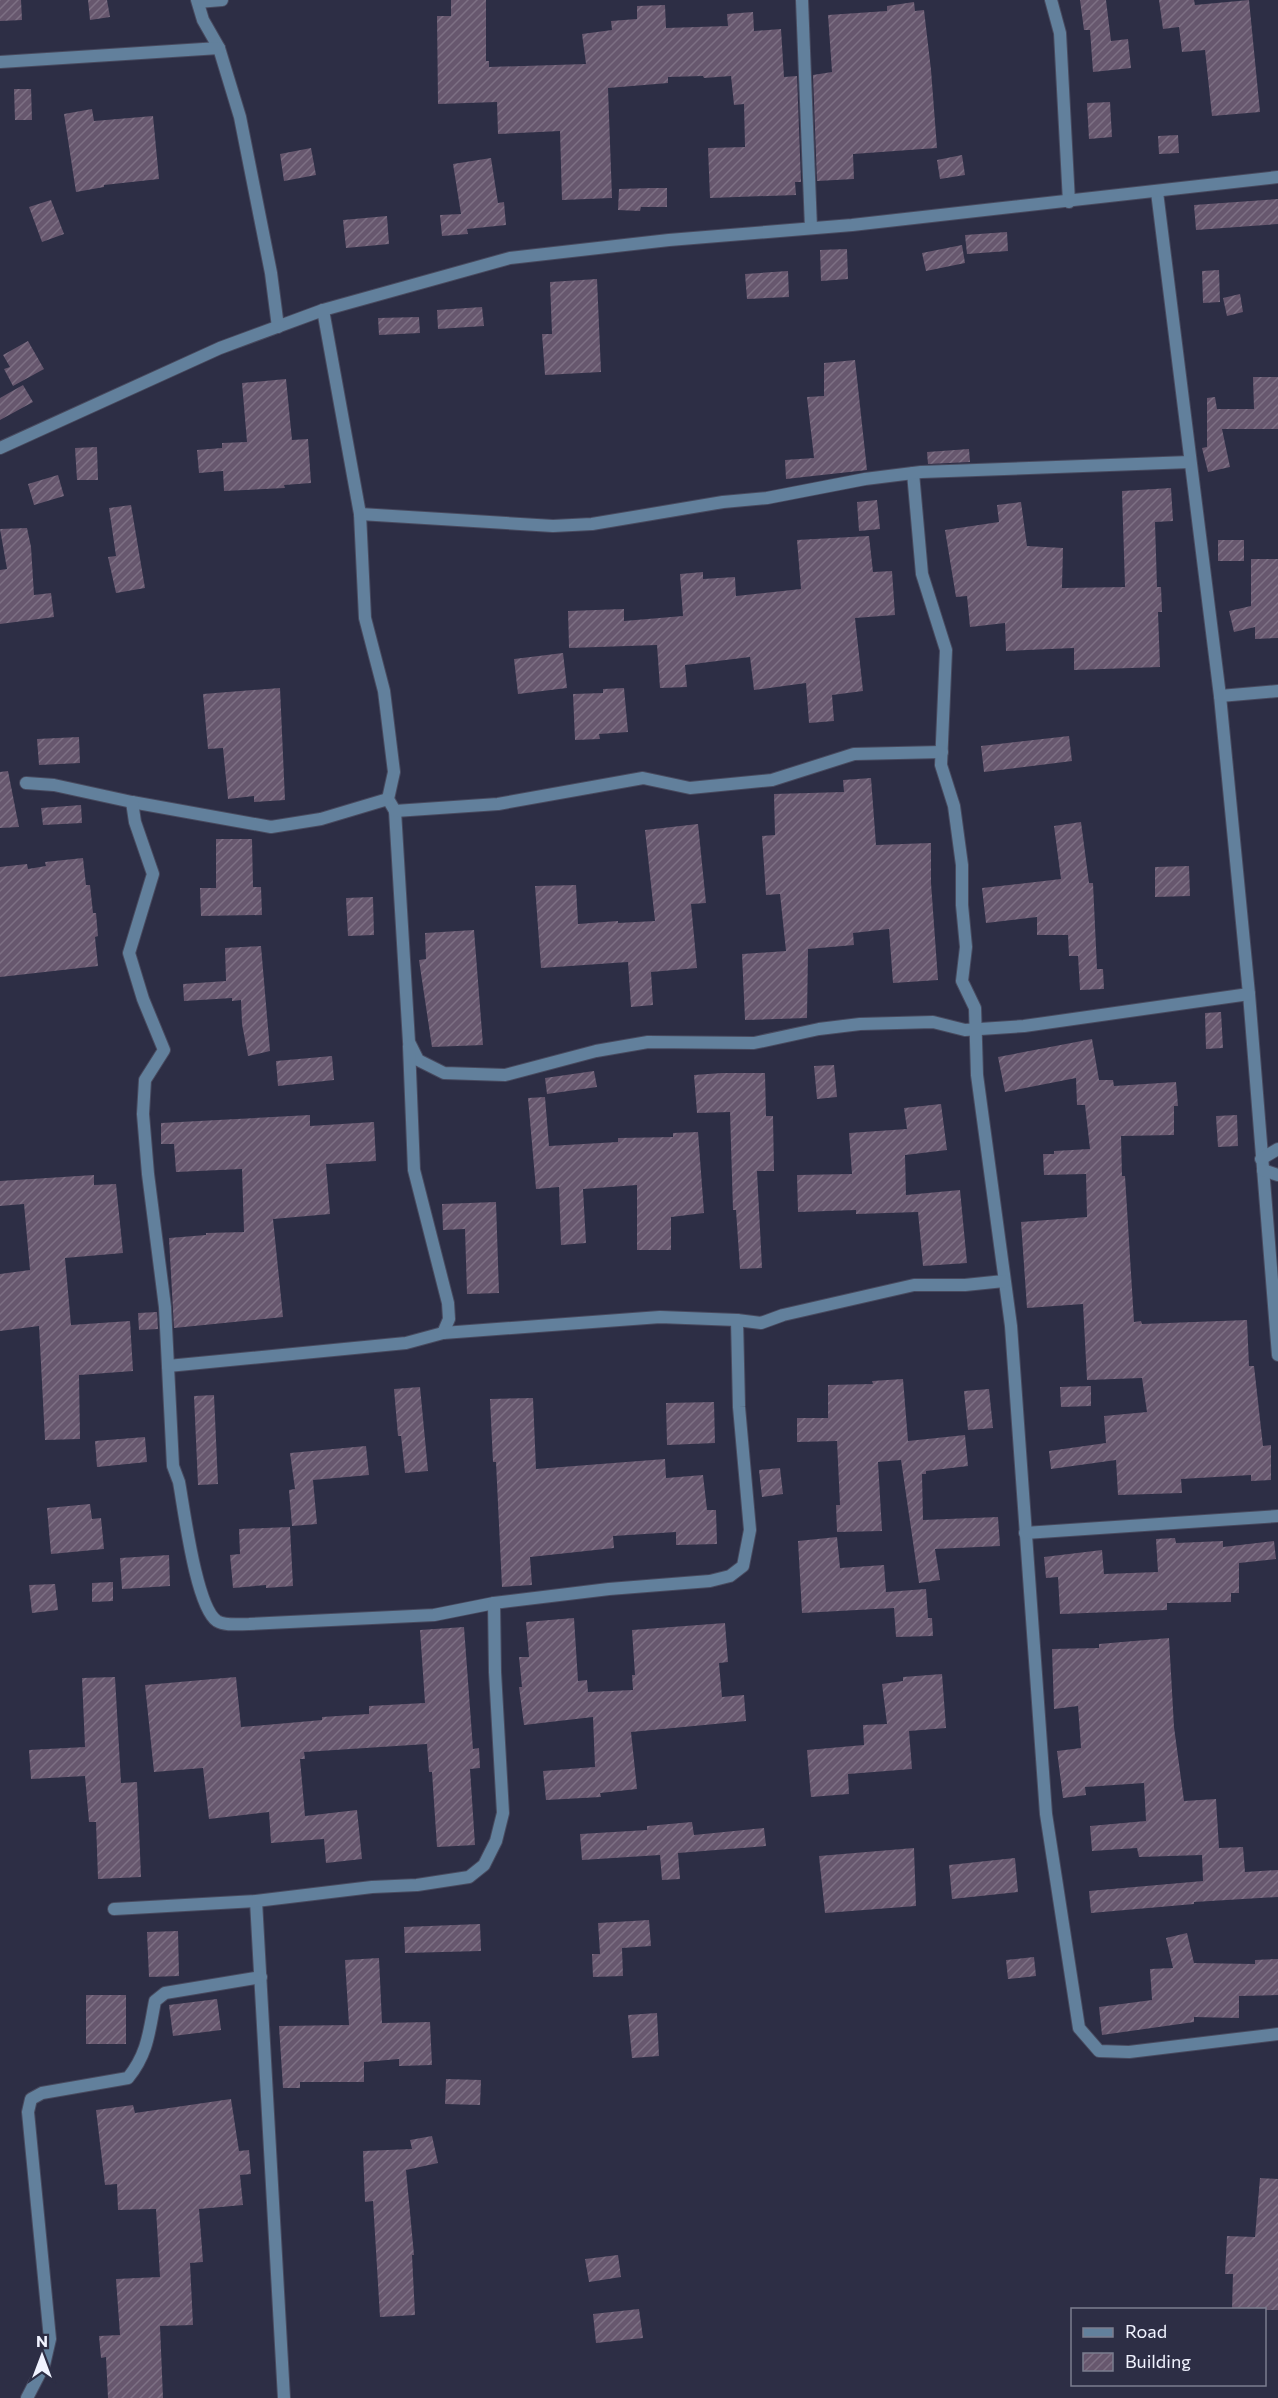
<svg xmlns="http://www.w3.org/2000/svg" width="1278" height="2398" font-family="Commissioner,sans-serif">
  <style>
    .building { fill: url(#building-hatch) }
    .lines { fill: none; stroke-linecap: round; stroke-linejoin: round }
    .minor-casing { stroke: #484a5f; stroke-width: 14 }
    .tertiary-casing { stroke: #484a5f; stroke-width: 14 }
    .minor { stroke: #62809c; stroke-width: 12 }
    .tertiary { stroke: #62809c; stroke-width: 12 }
  </style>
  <defs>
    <pattern id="building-hatch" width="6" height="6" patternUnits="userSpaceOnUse" patternTransform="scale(1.5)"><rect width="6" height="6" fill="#67576e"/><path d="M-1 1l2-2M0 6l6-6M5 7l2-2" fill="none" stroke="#7d7084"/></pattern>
  </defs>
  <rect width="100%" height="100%" fill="#2d2e45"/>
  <g class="building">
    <polygon points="0,0 21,0 22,20 0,21"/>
    <polygon points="88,0 107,0 110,17 90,20"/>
    <polygon points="451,0 486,0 486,61 489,61 489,67 586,64 582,34 612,30 611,21 637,19 637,6 665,5 666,28 728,26 727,14 753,12 754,31 781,29 784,77 797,76 801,182 795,182 796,195 710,198 708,148 745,147 744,104 734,105 731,76 704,78 703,76 668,77 668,83 608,88 612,198 562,200 560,131 498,134 497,102 438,104 437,16 451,16"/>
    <polygon points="1080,0 1106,0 1111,41 1128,39 1131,68 1093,72 1090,30 1084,30"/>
    <polygon points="1159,0 1194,0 1195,5 1249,0 1260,112 1212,116 1205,50 1182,52 1179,27 1163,29"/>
    <polygon points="914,2 915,11 924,10 931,70 937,148 853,154 854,179 817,181 813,75 832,72 828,15 887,11 887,6"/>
    <polygon points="14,89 31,89 32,120 15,120"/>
    <polygon points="1110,102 1112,137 1089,139 1087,103"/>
    <polygon points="92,109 94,121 153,116 159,179 104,185 104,187 76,192 64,114"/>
    <polygon points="1178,135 1179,153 1159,154 1158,136"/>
    <polygon points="311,148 316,175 284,181 280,154"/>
    <polygon points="962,155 965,175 940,179 937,160"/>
    <polygon points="491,158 498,203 504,202 506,225 467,229 468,234 442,236 440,215 461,214 453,164"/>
    <polygon points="651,188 667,188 667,207 641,207 640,211 618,210 619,189"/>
    <polygon points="1278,199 1278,224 1196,230 1194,205"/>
    <polygon points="51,200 64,234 42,242 29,207"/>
    <polygon points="387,216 389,244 346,248 343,220"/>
    <polygon points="1007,232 1008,251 967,254 965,235"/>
    <polygon points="962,245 965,263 926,271 922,253"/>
    <polygon points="847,249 848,279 821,281 820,250"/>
    <polygon points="1219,270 1220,302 1203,303 1202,271"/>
    <polygon points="788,271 789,297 747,299 745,274"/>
    <polygon points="597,279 601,372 545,375 542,334 552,334 550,282"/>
    <polygon points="1240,294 1243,312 1227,316 1223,298"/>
    <polygon points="482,307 484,326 438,329 437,310"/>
    <polygon points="419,317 420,333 379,335 378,318"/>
    <polygon points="28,341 44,369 13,386 4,369 10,367 3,355"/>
    <polygon points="855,360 867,470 786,479 785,460 814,458 807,397 824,396 824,363"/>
    <polygon points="1253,377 1278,377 1278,429 1222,429 1230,467 1208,472 1202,448 1207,447 1207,398 1215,397 1217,409 1254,409"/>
    <polygon points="286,379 292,440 308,439 311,483 284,485 285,488 224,491 223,471 199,473 197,450 222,448 222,443 247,442 242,383"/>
    <polygon points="23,385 33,402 0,420 0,398"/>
    <polygon points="97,447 98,480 77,480 75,448"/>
    <polygon points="969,449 970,462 928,464 927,452"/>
    <polygon points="58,475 64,496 34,505 28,484"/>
    <polygon points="1171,488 1173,521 1155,522 1157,587 1161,587 1162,612 1158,612 1160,667 1074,670 1074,648 1006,651 1005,623 970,627 967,596 956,597 945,530 999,522 997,505 1021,502 1027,546 1063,548 1062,588 1125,587 1122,491"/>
    <polygon points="877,500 880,529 859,531 857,502"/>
    <polygon points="131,505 145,588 116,593 108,557 116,556 109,508"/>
    <polygon points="27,528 31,547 34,595 51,593 54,617 0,624 0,570 7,569 0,529"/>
    <polygon points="869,536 873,572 892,571 895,615 855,618 863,691 832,695 834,721 809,723 806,683 754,690 750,657 685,665 687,687 660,688 657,645 569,648 568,611 624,609 624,621 683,616 680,574 703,572 703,579 735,577 736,596 801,589 797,540"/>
    <rect x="1218" y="540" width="26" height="21"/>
    <polygon points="1251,559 1278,559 1278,638 1255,639 1255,627 1234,632 1229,611 1251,606"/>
    <polygon points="563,653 567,688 518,694 514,659"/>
    <polygon points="280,688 285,800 254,802 254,796 228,799 223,748 208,749 203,694"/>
    <polygon points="624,688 628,732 599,734 600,739 575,740 573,694 603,693 603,689"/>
    <polygon points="1069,736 1072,761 984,772 981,746"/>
    <polygon points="79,737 80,763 39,765 37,739"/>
    <polygon points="8,771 19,827 0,828 0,772"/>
    <polygon points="871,778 876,845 931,843 931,883 938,980 893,983 889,929 853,933 854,945 808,949 807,1018 745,1020 742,954 786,951 780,894 766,895 762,836 775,835 774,794 844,792 843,780"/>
    <polygon points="81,805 82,823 43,825 41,808"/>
    <polygon points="1081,822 1089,883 1093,883 1097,969 1103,969 1104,989 1080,990 1078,956 1069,956 1068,935 1037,935 1037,917 986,923 982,888 1061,879 1054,826"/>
    <polygon points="698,824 706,903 691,904 697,968 651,972 653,1005 631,1007 628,962 541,968 535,886 576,885 578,924 618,921 618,923 655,921 645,830"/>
    <polygon points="216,839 252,839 253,887 261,887 262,915 201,916 200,888 216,888"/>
    <polygon points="83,858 86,885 90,885 93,913 96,913 98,936 95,937 98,966 0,977 0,867 27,864 28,869 46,866 45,862"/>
    <polygon points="1189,866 1190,896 1155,897 1155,867"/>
    <polygon points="373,897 374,935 348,936 346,898"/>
    <polygon points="474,930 483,1045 432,1047 419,960 426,959 425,933"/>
    <polygon points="261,946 270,1051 248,1056 242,1024 241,1000 232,1001 232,998 184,1001 183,984 226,981 225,948"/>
    <polygon points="1221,1012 1223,1048 1206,1049 1205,1013"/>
    <polygon points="1092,1039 1099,1080 1113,1080 1114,1086 1176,1082 1178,1106 1174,1106 1174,1135 1121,1136 1122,1176 1125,1176 1134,1322 1141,1321 1142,1324 1247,1320 1249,1366 1254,1366 1263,1446 1271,1445 1271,1480 1251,1481 1251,1475 1181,1479 1182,1493 1118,1495 1116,1460 1051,1469 1049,1451 1106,1443 1104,1416 1147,1412 1142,1378 1087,1380 1083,1304 1027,1308 1021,1222 1087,1217 1086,1174 1044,1175 1043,1154 1054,1154 1054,1151 1090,1149 1085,1105 1077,1105 1076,1078 1005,1092 998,1057"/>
    <polygon points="332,1056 334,1080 278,1086 276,1061"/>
    <polygon points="834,1065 837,1097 817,1099 814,1066"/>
    <polygon points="594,1071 597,1087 547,1094 545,1078"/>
    <polygon points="722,1073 765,1073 766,1116 773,1116 774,1171 757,1171 762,1268 740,1269 736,1210 733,1210 730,1112 697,1113 694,1075"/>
    <polygon points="545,1097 549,1146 618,1142 618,1138 673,1137 673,1133 698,1132 704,1213 671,1217 671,1250 637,1250 637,1185 583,1189 586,1243 561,1245 559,1187 536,1189 528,1098"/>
    <polygon points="941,1104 947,1150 905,1155 906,1195 960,1190 967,1263 923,1266 918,1212 856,1214 856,1210 798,1212 797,1175 852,1174 849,1133 907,1129 904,1108"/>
    <polygon points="310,1115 310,1126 374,1122 376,1161 326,1164 330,1214 273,1219 283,1317 174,1328 169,1238 206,1235 206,1233 244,1232 242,1169 176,1172 174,1144 161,1144 161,1123"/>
    <polygon points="1237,1115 1238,1146 1218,1147 1216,1116"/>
    <polygon points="94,1175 94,1185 116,1184 123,1253 65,1258 71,1325 130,1321 133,1371 79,1375 80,1439 45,1440 39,1326 0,1331 0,1274 30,1270 24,1204 0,1206 0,1181"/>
    <polygon points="496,1202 499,1293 467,1294 465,1229 443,1230 442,1204"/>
    <polygon points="157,1312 158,1329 139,1330 138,1313"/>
    <polygon points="903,1379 908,1441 965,1435 968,1466 926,1471 926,1474 922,1474 923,1520 998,1517 1000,1546 935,1549 940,1580 919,1583 901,1460 878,1462 882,1531 837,1532 836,1505 840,1505 837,1441 797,1442 797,1418 828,1418 828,1385 873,1384 872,1381"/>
    <polygon points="1091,1386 1091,1406 1061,1407 1060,1387"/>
    <polygon points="420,1387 428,1471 405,1473 401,1436 398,1436 394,1389"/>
    <polygon points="989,1389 993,1428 968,1430 964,1391"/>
    <polygon points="214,1395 218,1484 198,1485 194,1396"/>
    <polygon points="533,1398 536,1469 665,1459 666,1478 703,1475 707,1510 716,1510 717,1544 676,1545 676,1532 613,1536 614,1548 530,1557 532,1585 502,1587 496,1462 493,1462 490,1399"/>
    <polygon points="714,1402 715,1443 667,1445 666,1403"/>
    <polygon points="145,1437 147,1462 97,1467 95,1441"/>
    <polygon points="366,1446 369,1475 313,1480 317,1524 292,1526 289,1490 295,1489 290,1453"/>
    <polygon points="780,1468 783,1494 762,1497 759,1470"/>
    <polygon points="90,1504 92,1519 101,1518 104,1549 51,1554 47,1508"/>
    <polygon points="290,1527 293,1586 266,1588 266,1585 233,1588 230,1555 240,1554 239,1529"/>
    <polygon points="837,1537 840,1568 884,1565 886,1592 926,1589 928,1618 932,1618 933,1636 896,1637 894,1608 802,1613 798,1541"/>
    <polygon points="1175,1538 1176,1543 1223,1541 1223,1547 1274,1541 1276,1559 1239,1563 1239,1593 1231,1593 1231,1602 1167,1603 1167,1610 1060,1614 1058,1577 1046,1578 1044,1557 1102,1550 1104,1574 1158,1572 1156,1539"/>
    <polygon points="169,1555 170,1586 122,1589 120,1558"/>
    <polygon points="113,1582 113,1601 92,1602 92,1583"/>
    <polygon points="55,1584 58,1610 32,1613 29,1585"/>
    <polygon points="574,1618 578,1681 587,1680 588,1692 633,1690 632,1675 635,1675 632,1630 725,1623 728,1662 719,1663 722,1697 744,1695 746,1721 631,1732 637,1789 600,1793 601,1797 546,1800 543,1771 595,1767 593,1717 524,1725 519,1687 522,1687 519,1657 529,1657 526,1622"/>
    <polygon points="464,1627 473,1749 479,1748 480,1768 470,1769 475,1845 437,1847 432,1772 429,1772 427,1744 304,1752 305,1759 300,1759 305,1816 357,1810 362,1859 326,1863 324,1839 271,1843 269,1812 209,1819 203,1768 154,1772 145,1685 236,1677 241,1727 322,1720 322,1717 369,1714 369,1706 425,1703 420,1630"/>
    <polygon points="1169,1638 1174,1727 1184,1801 1216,1799 1219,1848 1243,1847 1245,1872 1278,1870 1278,1897 1194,1902 1194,1904 1091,1913 1089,1891 1203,1881 1202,1855 1139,1857 1137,1848 1092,1851 1090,1826 1146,1821 1144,1783 1085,1787 1086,1795 1063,1798 1057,1751 1081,1748 1078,1706 1054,1709 1052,1649 1099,1648 1099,1644"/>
    <polygon points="942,1674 946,1728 909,1731 912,1769 848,1774 849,1794 811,1797 807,1750 864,1745 863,1725 887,1724 882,1684 903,1681 903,1677"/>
    <polygon points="115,1677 121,1783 137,1782 141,1877 98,1879 96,1822 89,1822 85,1776 31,1779 29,1750 85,1747 82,1678"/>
    <polygon points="692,1822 694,1835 764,1828 766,1846 678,1853 680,1879 662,1880 660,1855 582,1860 580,1834 647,1830 647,1826"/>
    <polygon points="914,1848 916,1906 825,1913 819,1856"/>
    <polygon points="1015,1858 1018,1892 952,1899 949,1865"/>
    <polygon points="649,1920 651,1946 622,1948 623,1976 593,1977 592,1954 600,1954 598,1923"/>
    <polygon points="480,1924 481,1951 405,1953 404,1927"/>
    <polygon points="178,1931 179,1976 149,1977 147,1932"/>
    <polygon points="1187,1933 1194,1963 1255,1964 1255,1960 1278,1959 1278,1995 1239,1996 1239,2018 1194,2017 1194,2022 1102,2035 1099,2007 1152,2000 1150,1969 1173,1968 1166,1938"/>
    <polygon points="1034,1957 1036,1976 1008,1979 1006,1960"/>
    <polygon points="379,1958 382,2023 430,2022 432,2065 399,2066 399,2059 364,2062 364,2082 300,2082 300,2088 283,2088 279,2026 349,2025 345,1960"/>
    <rect x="86" y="1995" width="40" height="49"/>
    <polygon points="217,1999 221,2030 173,2036 169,2005"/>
    <polygon points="657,2013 659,2056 632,2058 628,2015"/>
    <polygon points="446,2079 481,2080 480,2105 445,2104"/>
    <polygon points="231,2099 239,2151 249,2150 251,2174 240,2175 243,2205 199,2209 203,2262 190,2263 193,2325 160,2326 163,2398 108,2398 106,2357 101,2358 99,2336 120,2335 116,2279 160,2277 156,2209 118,2210 117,2184 105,2185 96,2110 133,2105 135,2113"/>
    <polygon points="432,2136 438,2163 406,2170 414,2255 412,2255 415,2315 380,2317 373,2201 365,2202 363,2151 412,2149 410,2140"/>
    <polygon points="1260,2178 1278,2179 1278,2310 1232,2310 1233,2274 1225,2274 1227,2236 1255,2237"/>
    <polygon points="618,2255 621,2277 589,2282 585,2259"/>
    <polygon points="639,2309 643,2338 596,2343 593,2314"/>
  </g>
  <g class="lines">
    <g class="minor-casing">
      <g id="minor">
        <polyline points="197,0 203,20 219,48 240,117 271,273 278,327"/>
        <polyline points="802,0 811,228"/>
        <polyline points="1051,0 1060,33 1069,202"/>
        <polyline points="198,2 222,0"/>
        <polyline points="0,62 219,48"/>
        <polyline points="1157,192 1220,696 1249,994 1278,1355"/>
        <polyline points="323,310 360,514 365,618 384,691 394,772 388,799 395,811 409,1042 418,1060 444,1073 505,1075 596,1051 648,1042 754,1043 819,1029 860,1024 933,1022 965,1030 1024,1026 1249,994"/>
        <polyline points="913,473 922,574 946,650 941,765 954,806 962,865 962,905 966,947 962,981 975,1008 977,1075 1011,1326 1046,1814 1079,2028 1099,2051 1129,2052 1278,2034"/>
        <polyline points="360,514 553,526 592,524 723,502 767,498 865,479 921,472 1190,462"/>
        <polyline points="1220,696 1278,691"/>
        <polyline points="26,783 54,785 132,802 271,827 321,819 388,799"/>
        <path d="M132,802L135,822L153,874L129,953L143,999L164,1050L145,1080L143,1114L148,1174L165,1307L173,1466L179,1482C184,1509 196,1607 217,1621C225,1626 239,1624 249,1624L434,1615L494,1603L609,1589L710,1581L730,1576L743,1566L750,1530L739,1407L737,1320"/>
        <polyline points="395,811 498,804 643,778 690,788 772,780 854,754 942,752"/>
        <polyline points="409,1046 414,1170 448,1303 449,1319 443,1333"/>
        <polyline points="1261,1159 1278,1149"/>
        <polyline points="1263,1170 1278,1175"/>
        <polyline points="168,1366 406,1343 443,1333 660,1317 737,1320 761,1323 783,1315 914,1285 965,1285 1004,1281"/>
        <polyline points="1025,1533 1278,1516"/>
        <polyline points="256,1901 284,2398"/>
        <polyline points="114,1909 256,1901 372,1887 417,1885 469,1877 484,1865 496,1841 503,1813 495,1672 494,1603"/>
        <path d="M27,2398L44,2365L50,2339L28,2112L31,2099L42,2093L128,2078C148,2053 149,2032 155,2001L165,1993L261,1977"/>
      </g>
    </g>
    <g class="tertiary-casing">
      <polyline id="tertiary" points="0,448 220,348 323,310 510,258 669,240 852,225 1278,177"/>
    </g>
    <use href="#minor" class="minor"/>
    <use href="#tertiary" class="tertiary"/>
  </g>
  <rect x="1071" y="2308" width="195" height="78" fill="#2d2e45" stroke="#7b7d8f" stroke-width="1.5"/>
  <rect x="1083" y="2328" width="30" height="9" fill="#62809c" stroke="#7b7d8f" stroke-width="1.5"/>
  <text x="1125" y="2338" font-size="18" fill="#f1f3ff">Road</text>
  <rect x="1083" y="2353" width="30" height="18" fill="url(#building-hatch)" stroke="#7b7d8f" stroke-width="1.5"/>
  <text x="1125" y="2368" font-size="18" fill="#f1f3ff">Building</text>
  <g transform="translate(42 2356)" stroke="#2d2e45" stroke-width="4.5" paint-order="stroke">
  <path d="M0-4.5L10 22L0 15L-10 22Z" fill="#f1f3ff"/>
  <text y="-9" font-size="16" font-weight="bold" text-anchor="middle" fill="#f1f3ff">N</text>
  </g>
</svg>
